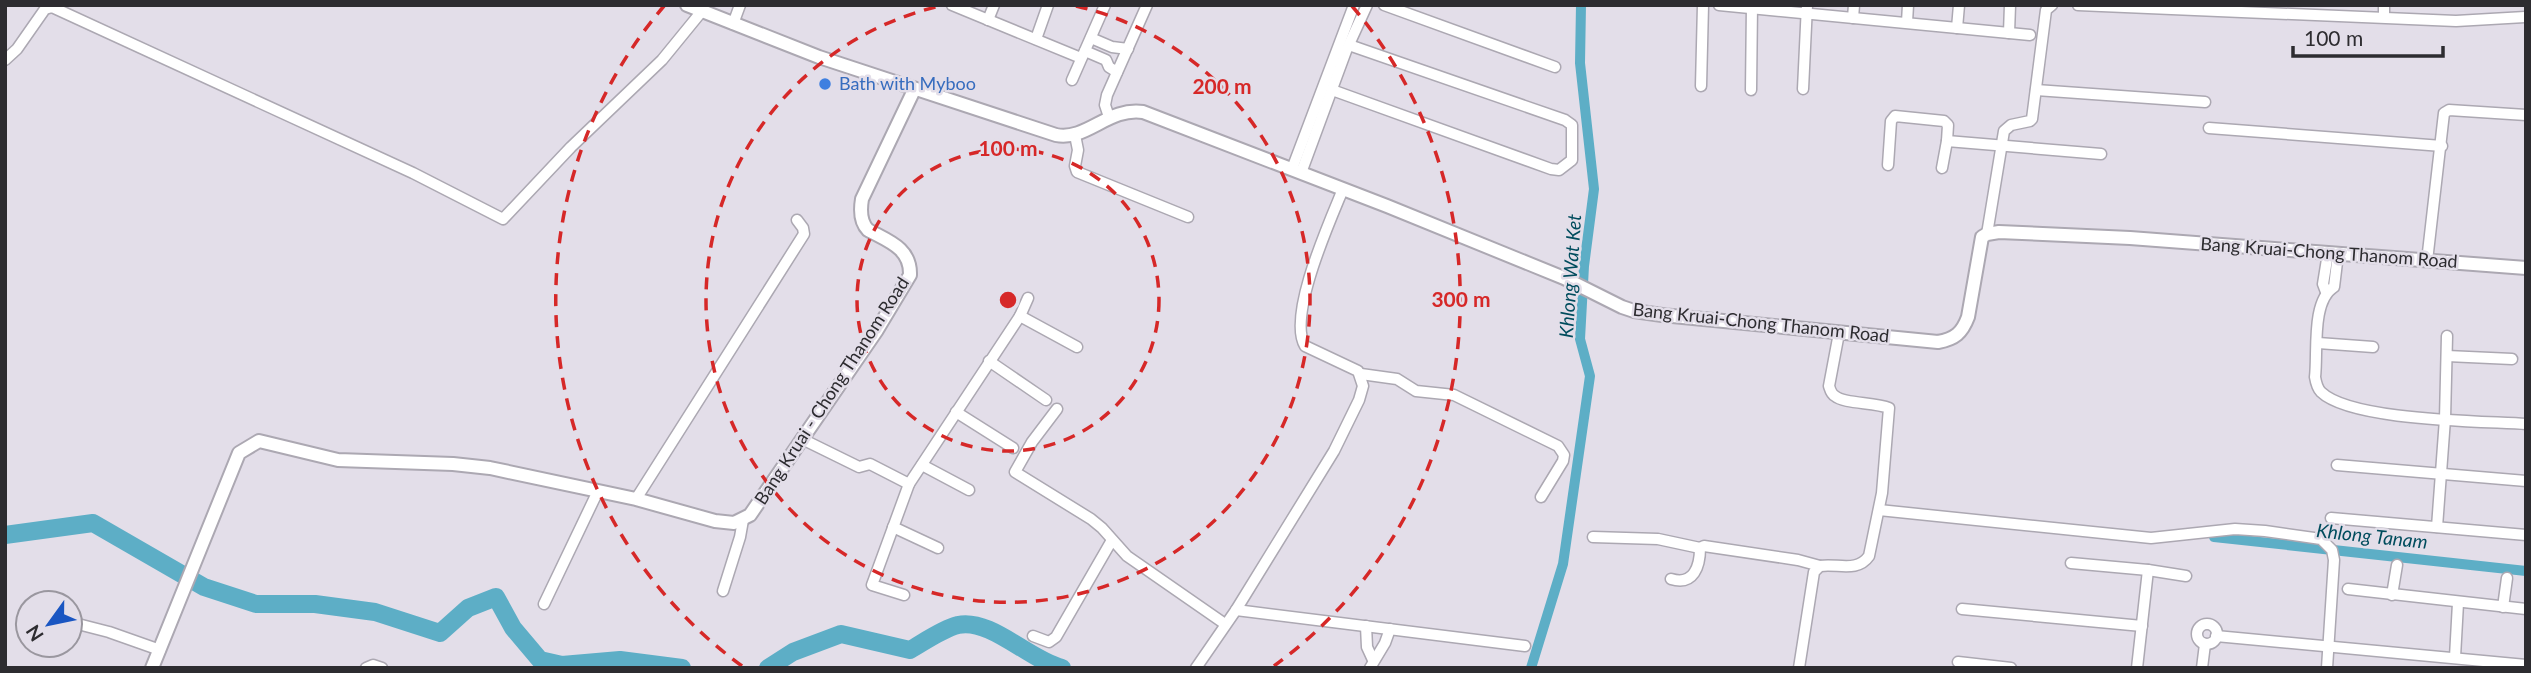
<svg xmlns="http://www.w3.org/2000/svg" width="2531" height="673" font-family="Lato,sans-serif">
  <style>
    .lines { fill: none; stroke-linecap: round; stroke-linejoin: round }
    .canal { stroke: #5daec6; stroke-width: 10 }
    .river { stroke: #5daec6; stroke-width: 18 }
    .minor-casing { stroke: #aca8b2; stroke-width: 13 }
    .tertiary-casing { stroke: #aca8b2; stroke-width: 16 }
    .minor { stroke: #fff; stroke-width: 10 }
    .tertiary { stroke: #fff; stroke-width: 12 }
    .ring { fill: none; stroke: #d62828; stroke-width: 3.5; stroke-dasharray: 12 9 }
    .shop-dot { fill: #3f7fe0; stroke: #e3dee9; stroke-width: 2.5 }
    .labels { text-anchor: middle; stroke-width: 5; stroke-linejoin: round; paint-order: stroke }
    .shop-label { font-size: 18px; fill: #366cbe; stroke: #e3dee9; text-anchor: start }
    .street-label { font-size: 18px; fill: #2d2c30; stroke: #e3dee9 }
    .water-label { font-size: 19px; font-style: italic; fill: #004c5d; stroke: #e3dee9 }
    .centre { fill: #d62828; stroke: #e3dee9; stroke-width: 3.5 }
    .ring-label { font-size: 21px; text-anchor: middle; font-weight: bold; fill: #d62828; stroke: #e3dee9; stroke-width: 5; stroke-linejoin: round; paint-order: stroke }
  </style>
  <rect width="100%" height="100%" fill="#e3dee9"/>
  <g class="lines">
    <g class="canal">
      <polyline points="2214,537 2526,571"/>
      <polyline points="1531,668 1563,564 1590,376 1580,339 1584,266 1594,189 1580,63 1581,5"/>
    </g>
    <g class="river">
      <polyline points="5,535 93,523 204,587 256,604 315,604 375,612 440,633 468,608 496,597 513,628 540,660 562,665 620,660 682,668"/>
      <path d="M768,668L793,652L841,634L910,650C924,642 942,629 958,625C991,618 1029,660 1062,668"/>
    </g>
    <g class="minor-casing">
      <g id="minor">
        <polyline points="952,5 1081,58"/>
        <polyline points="1384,5 1555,67"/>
        <polyline points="1719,5 2030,35"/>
        <polyline points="2078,5 2456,21 2525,17"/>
        <polyline points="2384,16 2384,5"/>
        <polyline points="1853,18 1854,5"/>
        <polyline points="988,20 994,5"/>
        <polyline points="1907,22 1908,5"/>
        <polyline points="733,24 740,5"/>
        <polyline points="1957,28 1959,5"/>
        <polyline points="2009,33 2010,5"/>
        <polyline points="1091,38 1112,47 1128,49"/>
        <polyline points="1036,39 1048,5"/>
        <polyline points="1085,51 1106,60 1109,67 1117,72"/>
        <polyline points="5,60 17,49 45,9 52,7 413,173 503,219 571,147 662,60 702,11"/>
        <polyline points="1072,80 1105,5"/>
        <polyline points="1701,86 1703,5"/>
        <polyline points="1803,89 1807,5"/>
        <polyline points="1332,90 1551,169 1559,170 1572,160 1572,125 1565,120 1349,45"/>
        <polyline points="1751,90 1752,5"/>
        <polyline points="2036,90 2205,102"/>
        <polyline points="1109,117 1105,105 1107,95 1147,5"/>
        <polyline points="2209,128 2442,146"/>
        <polyline points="1075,135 1078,150 1075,166 1077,172 1188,217"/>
        <polyline points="1888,165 1891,121 1895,116 1944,121 1948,125 1947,141"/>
        <polyline points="1942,168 1947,141 2101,154"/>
        <polyline points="1292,169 1354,5"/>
        <polyline points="1301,173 1346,51 1367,5"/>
        <polyline points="1987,234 2004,131 2011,125 2030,121 2032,119 2046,10 2052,5"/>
        <path d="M2338,254L2334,287C2311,301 2318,352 2315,377C2316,383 2317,388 2321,392C2351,421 2482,421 2526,424"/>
        <polyline points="2427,261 2444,113 2449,110 2526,115"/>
        <polyline points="2326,292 2323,284 2328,253"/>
        <polyline points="1020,316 1028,298"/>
        <polyline points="2318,343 2373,347"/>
        <polyline points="2447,356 2512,359"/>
        <polyline points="989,361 1046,400"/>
        <polyline points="1361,374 1397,379 1416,391 1454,395 1558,446 1564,455 1563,461 1541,497"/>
        <polyline points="1057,409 1032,442 1015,472 1091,519 1102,528 1127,556 1225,624"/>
        <polyline points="956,412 1013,448"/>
        <polyline points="802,439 859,467 870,464 909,484 872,585 904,595"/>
        <polyline points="922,465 969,490"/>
        <polyline points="2337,465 2526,481"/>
        <polyline points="909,484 1020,316 1077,347"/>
        <polyline points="636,499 804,234 803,228 797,220"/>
        <polyline points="1879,510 2151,538 2235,529 2265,531 2321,539 2332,550 2334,560 2327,668"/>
        <polyline points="2331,518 2526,535"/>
        <polyline points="893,527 938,548"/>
        <polyline points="2437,527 2445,419 2447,336"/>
        <polyline points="1593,537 1658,539 1700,548"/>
        <polyline points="2071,563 2148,570 2186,576"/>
        <path d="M1671,579C1694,586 1700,566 1700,548L1704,546L1798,560L1820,566"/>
        <polyline points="2348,589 2526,609"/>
        <polyline points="723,591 740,537 743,520"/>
        <polyline points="2392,595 2397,565"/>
        <polyline points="544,604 598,491"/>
        <polyline points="2503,607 2507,578"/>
        <polyline points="1962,609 2142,626"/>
        <polyline points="1236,610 1525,646"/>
        <polyline points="70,622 109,632 160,650"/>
        <circle cx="2207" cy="634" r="10"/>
        <polyline points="1366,626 1367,647 1373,660"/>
        <polyline points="1033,636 1049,642 1056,637 1112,540"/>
        <polyline points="2216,636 2526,665"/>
        <polyline points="2455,657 2458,603"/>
        <polyline points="1958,662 2011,668"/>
        <polyline points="366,668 373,665 382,668"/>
        <path d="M1196,668L1236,610L1334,451L1359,400L1363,386L1358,371L1305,346C1287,316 1330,221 1343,189"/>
        <polyline points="1370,668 1385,643 1390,629"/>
        <path d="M1799,668L1814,572L1820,566C1837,563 1857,573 1869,556L1882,493L1889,408C1875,402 1844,404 1835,396C1831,394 1830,389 1829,386L1839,333"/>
        <polyline points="2137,668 2148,570"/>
        <polyline points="2202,668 2205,644"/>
      </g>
    </g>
    <g class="tertiary-casing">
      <g id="tertiary">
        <path d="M687,5L819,57L1056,135C1087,141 1108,107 1143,112L1387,206L1564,278L1622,307L1634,311L1662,315L1938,342C1955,339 1962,333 1968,317L1982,237L1987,234L1999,232L2130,238L2526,268"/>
        <path d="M152,668L239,453L259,441L338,460L453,464L490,468L636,499L715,521L734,523L750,515L877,330L910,275C911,248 888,241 868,230C860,222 860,211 862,199L914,90"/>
      </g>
    </g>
    <use href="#minor" class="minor"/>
    <use href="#tertiary" class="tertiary"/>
  </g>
  <g class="ring">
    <circle cx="1008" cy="300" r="151"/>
    <path d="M1076 6A302 302 0 1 1 940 6"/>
    <path d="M742 666A453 453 0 0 1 664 6M1352 6A453 453 0 0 1 1274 666"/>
  </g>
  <circle class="shop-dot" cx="825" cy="84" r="7"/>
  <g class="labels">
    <g class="shop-label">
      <text x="839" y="90">Bath with Myboo</text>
    </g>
    <g class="street-label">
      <text transform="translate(2329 253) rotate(4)" y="6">Bang Kruai-Chong Thanom Road</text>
      <text transform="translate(1761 323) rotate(6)" y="6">Bang Kruai-Chong Thanom Road</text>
      <text transform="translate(832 391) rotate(-57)" y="6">Bang Kruai - Chong Thanom Road</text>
    </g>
    <g class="water-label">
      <text transform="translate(1570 276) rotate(-86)" y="7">Khlong Wat Ket</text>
      <text transform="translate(2372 536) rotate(6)" y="7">Khlong Tanam</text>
    </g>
  </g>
  <circle cx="1008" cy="300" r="10" class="centre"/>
  <g class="ring-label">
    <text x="1222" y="94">200 m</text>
    <text x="1008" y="156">100 m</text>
    <text x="1461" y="307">300 m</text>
  </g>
  <rect width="2531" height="673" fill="none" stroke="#2d2c30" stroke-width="14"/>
  <g transform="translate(49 624) rotate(237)"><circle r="33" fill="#e3dee9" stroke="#9a979f" stroke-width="2"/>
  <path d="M0-5L12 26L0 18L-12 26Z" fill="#1a56c2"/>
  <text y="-10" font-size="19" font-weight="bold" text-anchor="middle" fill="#2d2c30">N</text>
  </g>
  <path d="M2293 46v10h150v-10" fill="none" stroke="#2d2c30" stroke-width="3.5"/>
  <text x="2304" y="46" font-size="21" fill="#2d2c30" stroke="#e3dee9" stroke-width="5" paint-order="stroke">100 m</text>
</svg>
